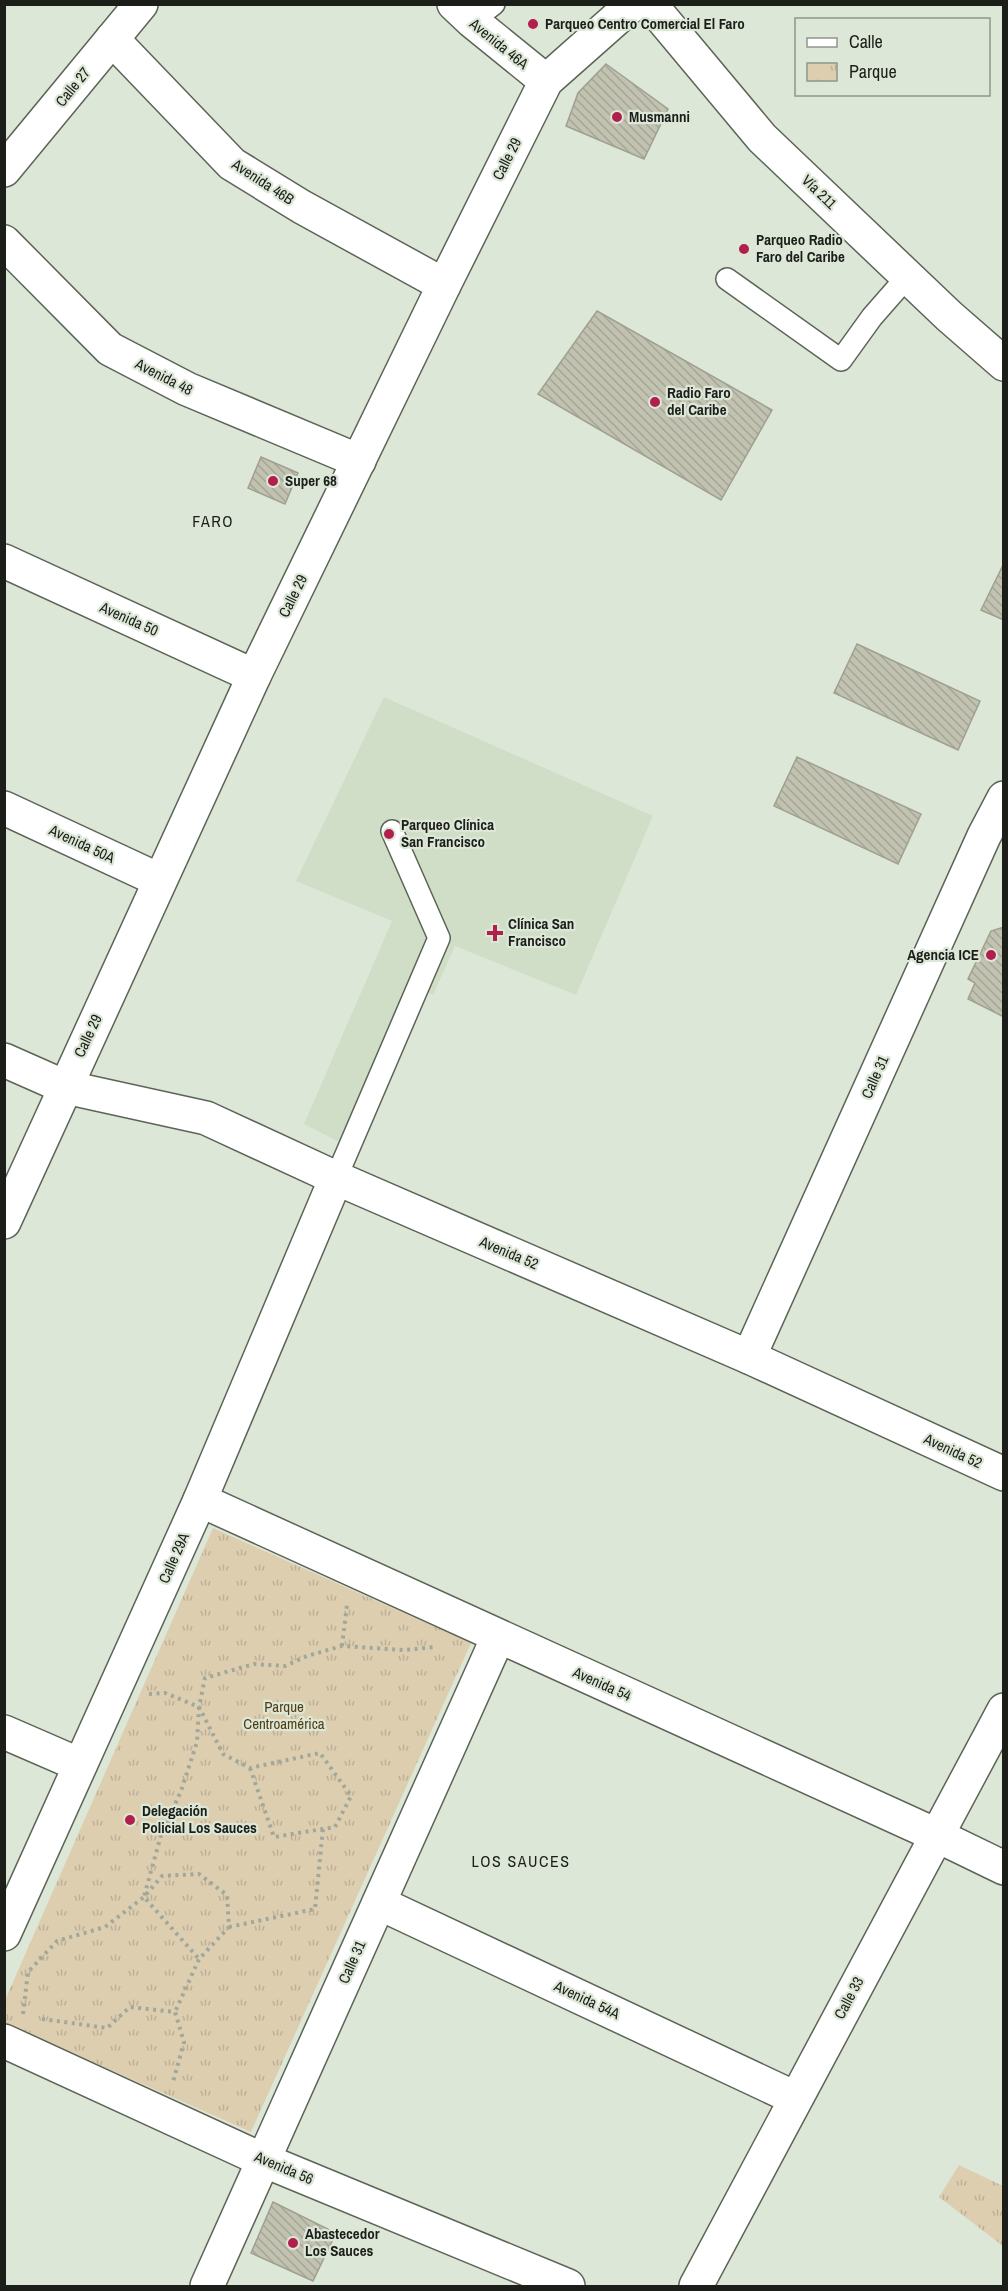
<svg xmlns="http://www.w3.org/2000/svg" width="1008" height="2291" font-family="'Archivo Narrow',sans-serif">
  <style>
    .built { fill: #d0dec7 }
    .park { fill: url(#park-tufts) }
    .building { fill: url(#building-back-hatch); stroke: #a0a090; stroke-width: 1.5 }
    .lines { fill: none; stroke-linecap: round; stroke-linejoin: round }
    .service-casing { stroke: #5c6457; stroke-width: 24 }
    .minor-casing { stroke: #5c6457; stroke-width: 36 }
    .secondary-casing { stroke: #5c6457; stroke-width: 36 }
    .path { stroke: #a0a89c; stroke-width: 4; stroke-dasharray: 3 4.5; stroke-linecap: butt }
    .service { stroke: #fff; stroke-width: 21 }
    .minor { stroke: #fff; stroke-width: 33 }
    .secondary { stroke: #fff; stroke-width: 33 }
    .poi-dot { fill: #b11f4c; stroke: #dde7d7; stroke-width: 2 }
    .labels { text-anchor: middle; stroke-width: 4.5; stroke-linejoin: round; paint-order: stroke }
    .poi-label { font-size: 15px; font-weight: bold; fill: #1b1e19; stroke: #dde7d7; text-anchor: start }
    .street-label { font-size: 15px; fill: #1b1e19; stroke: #dde7d7 }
    .park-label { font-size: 15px; fill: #513d13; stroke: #dde7d7 }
    .neighbourhood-label { font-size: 16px; letter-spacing: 1.5px; fill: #1b1e19; stroke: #dde7d7 }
  </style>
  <defs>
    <pattern id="park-tufts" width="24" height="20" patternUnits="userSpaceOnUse" patternTransform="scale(1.5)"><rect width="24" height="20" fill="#deceb0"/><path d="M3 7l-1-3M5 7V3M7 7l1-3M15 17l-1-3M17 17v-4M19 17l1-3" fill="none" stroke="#beb097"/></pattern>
    <pattern id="building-back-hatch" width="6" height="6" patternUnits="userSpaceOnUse" patternTransform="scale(1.5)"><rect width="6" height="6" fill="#c2c2b1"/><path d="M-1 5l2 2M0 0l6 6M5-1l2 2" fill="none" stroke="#a6a698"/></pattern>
  </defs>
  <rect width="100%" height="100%" fill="#dde7d7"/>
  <polygon class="built" points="384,697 653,816 576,995 455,946 433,995 417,986 351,1148 304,1124 392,921 296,881"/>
  <g class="park">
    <polygon points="213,1528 471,1643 251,2132 5,2023 5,2000"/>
    <polygon points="959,2165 1003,2186 1003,2246 939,2197"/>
  </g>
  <g class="building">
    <polygon points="606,64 668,109 644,159 566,126 578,93"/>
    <polygon points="597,311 772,410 721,500 538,394"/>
    <polygon points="261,457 298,473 285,504 248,488"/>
    <polygon points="1004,563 1004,620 981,610"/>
    <polygon points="857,644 980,701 958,750 834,693"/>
    <polygon points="797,757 921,814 898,864 774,806"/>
    <polygon points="1004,927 1004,1017 968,999 975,983 968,979 991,931"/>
    <polygon points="273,2202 336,2233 313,2281 251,2253"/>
  </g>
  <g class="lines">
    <g class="service-casing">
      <g id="service">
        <polyline points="472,21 494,4"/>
        <polyline points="727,279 841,360 872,317 907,277"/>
        <polyline points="336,1178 439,938 392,831"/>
      </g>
    </g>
    <g class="minor-casing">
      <g id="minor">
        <polyline points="454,4 472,21 546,81"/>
        <polyline points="112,39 232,164 302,207 444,285"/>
        <polyline points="4,170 141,4"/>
        <polyline points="4,242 110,349 187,389 359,461"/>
        <polyline points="4,561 254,676"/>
        <polyline points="4,808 159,880"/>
        <polyline points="4,1060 65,1087 206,1118 336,1178 749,1357 1004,1474"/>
        <polyline points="4,1222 254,676 444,285 546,81 633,4"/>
        <polyline points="749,1357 984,836 1004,798"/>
        <polyline points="200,1500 936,1835 1004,1868"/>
        <polyline points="4,1732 80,1765"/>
        <polyline points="379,1903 795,2098"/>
        <polyline points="4,1934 200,1500 336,1178"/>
        <polyline points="4,2041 263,2160 568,2286"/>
        <polyline points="207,2286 498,1637"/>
        <polyline points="696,2286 1004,1710"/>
      </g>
    </g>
    <g class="secondary-casing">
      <polyline id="secondary" points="650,4 762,138 949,316 1004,364"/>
    </g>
    <g class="path">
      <polyline points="342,1646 347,1605"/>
      <polyline points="149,1694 165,1693 199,1707 197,1742 181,1791 161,1835 144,1897 199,1959"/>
      <polyline points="250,1768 274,1837 335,1827 351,1796 320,1753 250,1768 223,1754 199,1707 205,1678 254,1664 285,1666 307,1656 342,1646 404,1650 436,1647"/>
      <polyline points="229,1927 315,1909 323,1828"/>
      <polyline points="23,2014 28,1972 57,1941 105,1927 144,1897 162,1876 199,1874 227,1895 229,1927 199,1959 175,2012"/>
      <polyline points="42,2019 107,2028 130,2007 175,2012 184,2042 173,2082"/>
    </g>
    <use href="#service" class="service"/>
    <use href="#minor" class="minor"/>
    <use href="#secondary" class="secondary"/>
  </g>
  <g class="poi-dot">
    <circle cx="533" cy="24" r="6"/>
    <circle cx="617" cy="117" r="6"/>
    <circle cx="744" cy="249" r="6"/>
    <circle cx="655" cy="402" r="6"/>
    <circle cx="273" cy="481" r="6"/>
    <circle cx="389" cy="834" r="6"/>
    <path d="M492 924h6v6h6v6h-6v6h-6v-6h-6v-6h6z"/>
    <circle cx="991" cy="955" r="6"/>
    <circle cx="130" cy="1820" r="6"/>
    <circle cx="293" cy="2243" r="6"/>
  </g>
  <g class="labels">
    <g class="poi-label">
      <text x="545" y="29">Parqueo Centro Comercial El Faro</text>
      <text x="629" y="122">Musmanni</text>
      <text x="756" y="245">Parqueo Radio<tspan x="756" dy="17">Faro del Caribe</tspan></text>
      <text x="667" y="398">Radio Faro<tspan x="667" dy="17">del Caribe</tspan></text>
      <text x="285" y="486">Super 68</text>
      <text x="401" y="830">Parqueo Clínica<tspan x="401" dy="17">San Francisco</tspan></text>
      <text x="508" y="929">Clínica San<tspan x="508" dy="17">Francisco</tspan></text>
      <text x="979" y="960" text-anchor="end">Agencia ICE</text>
      <text x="142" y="1816">Delegación<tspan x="142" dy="17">Policial Los Sauces</tspan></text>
      <text x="305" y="2239">Abastecedor<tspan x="305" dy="17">Los Sauces</tspan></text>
    </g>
    <g class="street-label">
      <text transform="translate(499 44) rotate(39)" y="5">Avenida 46A</text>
      <text transform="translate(73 87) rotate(-51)" y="5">Calle 27</text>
      <text transform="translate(507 159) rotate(-63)" y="5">Calle 29</text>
      <text transform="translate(263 182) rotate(33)" y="5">Avenida 46B</text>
      <text transform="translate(819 192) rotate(44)" y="5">Vía 211</text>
      <text transform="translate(164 377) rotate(27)" y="5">Avenida 48</text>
      <text transform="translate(293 596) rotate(-64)" y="5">Calle 29</text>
      <text transform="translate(129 619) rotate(24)" y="5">Avenida 50</text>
      <text transform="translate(82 844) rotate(25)" y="5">Avenida 50A</text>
      <text transform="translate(88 1036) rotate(-65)" y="5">Calle 29</text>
      <text transform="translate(875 1077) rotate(-66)" y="5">Calle 31</text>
      <text transform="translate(509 1253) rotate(23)" y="5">Avenida 52</text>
      <text transform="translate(953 1451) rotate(25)" y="5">Avenida 52</text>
      <text transform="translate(174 1558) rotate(-66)" y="5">Calle 29A</text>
      <text transform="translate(602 1684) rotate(24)" y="5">Avenida 54</text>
      <text transform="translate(352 1962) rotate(-66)" y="5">Calle 31</text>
      <text transform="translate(849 1998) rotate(-62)" y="5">Calle 33</text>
      <text transform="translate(587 2000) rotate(25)" y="5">Avenida 54A</text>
      <text transform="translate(284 2168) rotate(23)" y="5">Avenida 56</text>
    </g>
    <g class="park-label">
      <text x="284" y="1712">Parque<tspan x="284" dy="17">Centroamérica</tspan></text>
    </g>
    <g class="neighbourhood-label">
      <text x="213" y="527">FARO</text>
      <text x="521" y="1867">LOS SAUCES</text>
    </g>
  </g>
  <rect width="1008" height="2291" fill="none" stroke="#1b1e19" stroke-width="12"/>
  <rect x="795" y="18" width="195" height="78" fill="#dde7d7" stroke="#8f978b" stroke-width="1.5"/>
  <rect x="807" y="38" width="30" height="9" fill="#ffffff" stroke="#8f978b" stroke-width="1.5"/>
  <text x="849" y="48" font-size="18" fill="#1b1e19">Calle</text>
  <rect x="807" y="63" width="30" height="18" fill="url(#park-tufts)" stroke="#8f978b" stroke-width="1.5"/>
  <text x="849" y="78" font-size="18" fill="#1b1e19">Parque</text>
</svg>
